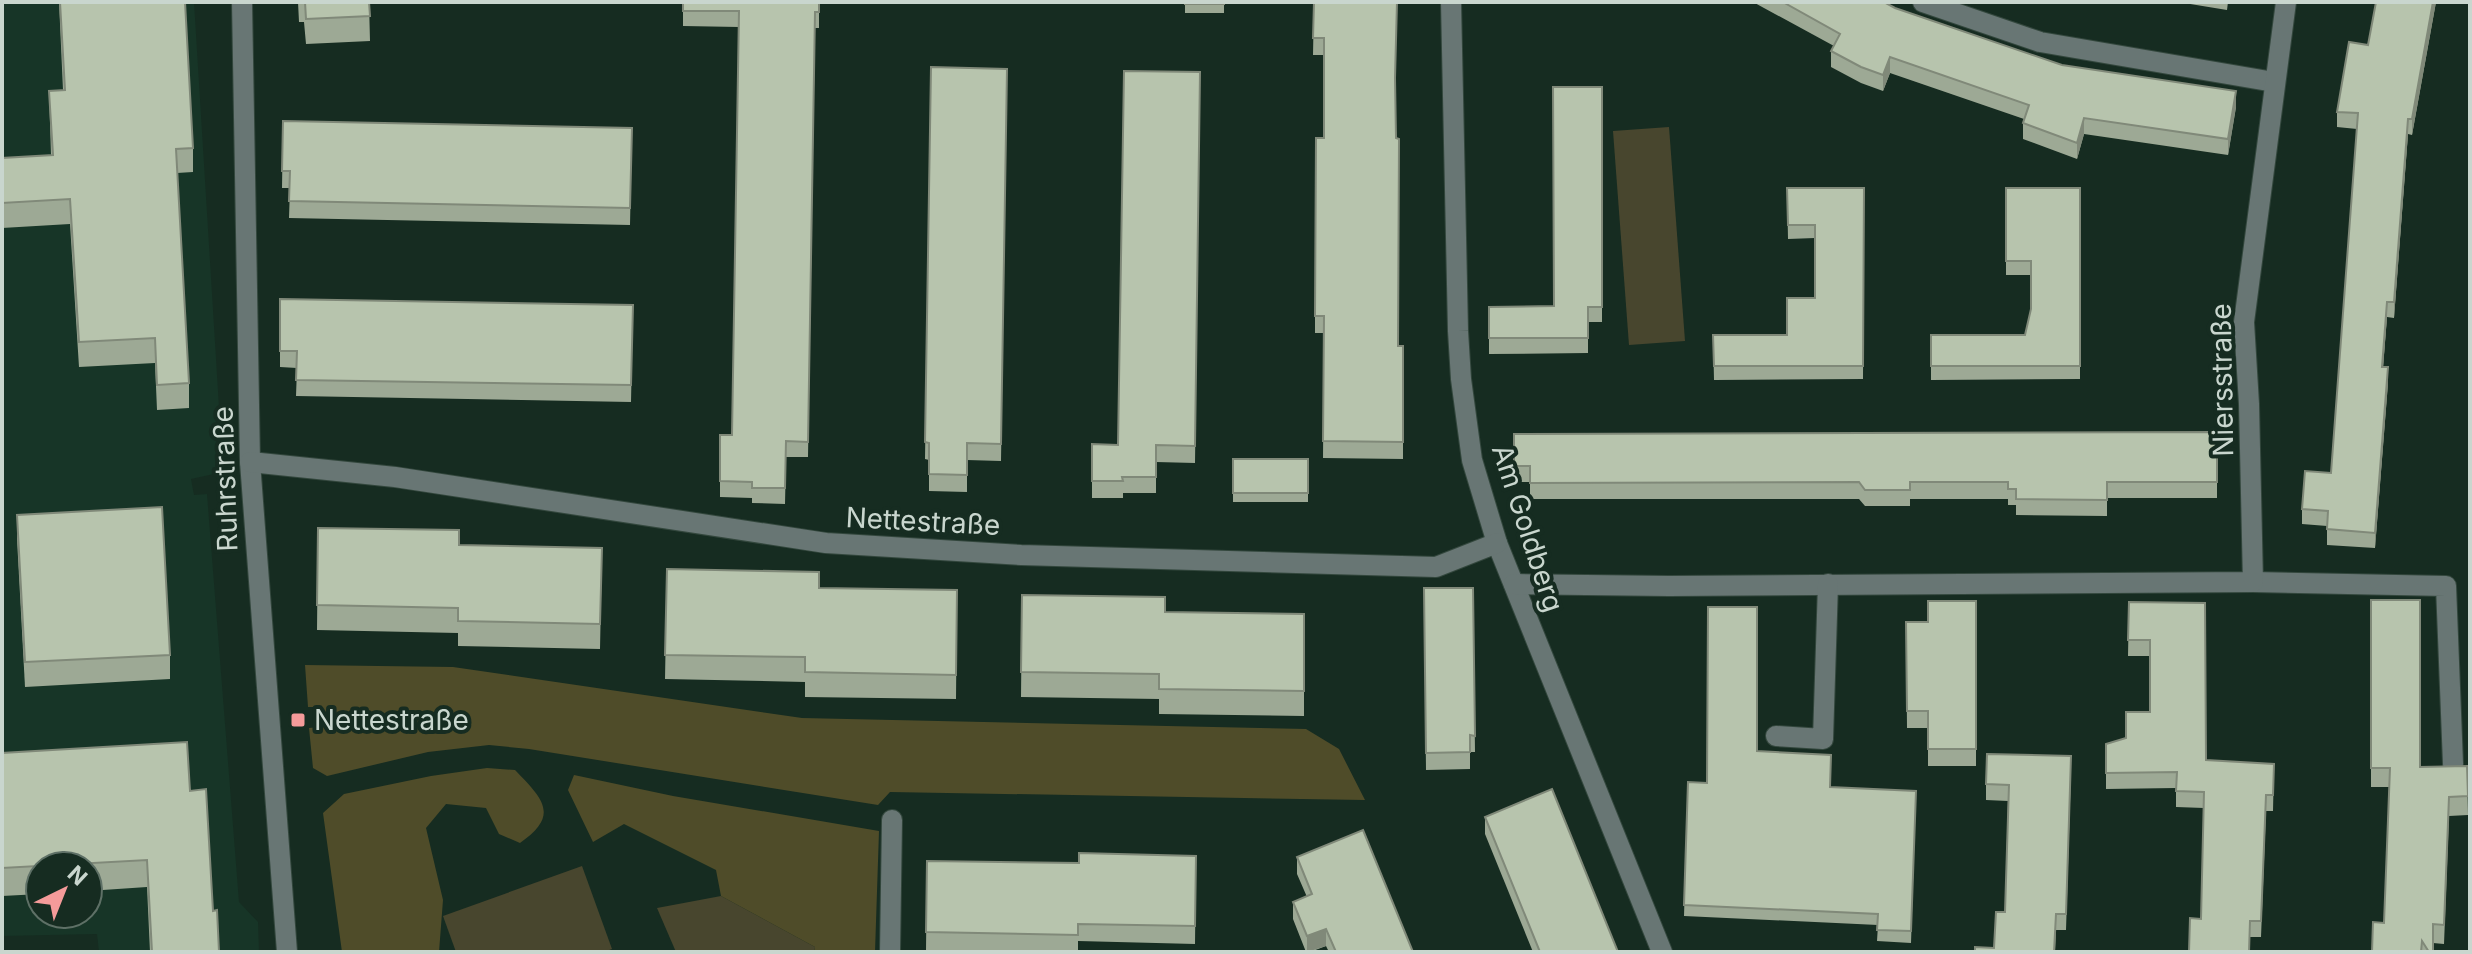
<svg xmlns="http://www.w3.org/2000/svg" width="2472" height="954" font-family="Inter,sans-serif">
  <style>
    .built { fill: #173527; fill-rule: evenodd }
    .green { fill: #48462e }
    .forest { fill: #4f4c29 }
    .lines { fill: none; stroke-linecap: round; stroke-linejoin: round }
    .minor-casing { stroke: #33473d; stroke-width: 22 }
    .minor { stroke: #687674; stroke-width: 20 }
    .wall { fill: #9da995 }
    .shaded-wall { fill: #808979 }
    .building { fill: #b7c4ad; stroke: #808979; stroke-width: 2 }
    .poi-dot { fill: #f59b9a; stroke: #162c21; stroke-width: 3 }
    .labels { text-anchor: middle; stroke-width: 8; stroke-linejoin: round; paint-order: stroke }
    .street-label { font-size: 28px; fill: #c9d6ce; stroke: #162c21 }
    .poi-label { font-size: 28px; fill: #c9d6ce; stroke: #162c21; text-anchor: start }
  </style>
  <rect width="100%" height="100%" fill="#162c21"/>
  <path class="built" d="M2,2H194L223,472L191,479L194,495L207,494L239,902L258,922L259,952H99L97,934L2,936ZM40,866H88V914H40Z"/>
  <g class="green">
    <polygon points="1669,127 1685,341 1629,345 1613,131"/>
    <polygon points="582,866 612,949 604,952 456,952 443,916"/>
    <polygon points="721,896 815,947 814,952 676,952 657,908"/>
  </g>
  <g class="forest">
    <polygon points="305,665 453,667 802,718 1306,729 1339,749 1365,800 890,792 878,805 529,749 489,745 428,752 327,776 313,768 309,728 319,727 318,707 308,707"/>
    <path d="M487,768L515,770C542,798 561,815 520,843L499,834L486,808L446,804L426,828L443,900L439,952H342L323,813L344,794L431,776Z"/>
    <polygon points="574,775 673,796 879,831 875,952 814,952 815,947 721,896 716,870 624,824 593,842 568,790"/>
  </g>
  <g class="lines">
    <g class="minor-casing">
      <g id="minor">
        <polyline points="242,2 250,462 287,952"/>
        <polyline points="1451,2 1458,331 1461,379 1472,460 1497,543 1662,952"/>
        <polyline points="1923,2 2040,42 2274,82"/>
        <polyline points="250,462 395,477 826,543 1021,555 1436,567 1497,543"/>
        <polyline points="2253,582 2446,586 2453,764"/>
        <polyline points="1514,584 1669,586 2253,582 2249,404 2244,322 2286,2"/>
        <polyline points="1776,736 1823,739 1828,584"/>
        <polyline points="890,952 892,820"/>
      </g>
    </g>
    <use href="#minor" class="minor"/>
  </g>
  <g class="wall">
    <polygon points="59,2 185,2 193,148 193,172 177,173 189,383 189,408 157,410 155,363 79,367 70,224 2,228 2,158 51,155 49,91 63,90"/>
    <polygon points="298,2 369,2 370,41 306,44 304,22 299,22"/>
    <polygon points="683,2 819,2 819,28 815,28 808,457 786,457 785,504 752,503 752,498 720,497 720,435 732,435 739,27 683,26"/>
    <polygon points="901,2 1035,2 901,3"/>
    <polygon points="1185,2 1259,2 1259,3 1224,3 1224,13 1185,13"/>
    <polygon points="1314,2 1395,91 1398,346 1403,346 1403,459 1323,458 1324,333 1315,333 1315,316 1324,138 1324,55 1313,55"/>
    <polygon points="1753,2 1884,2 1895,8 2062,65 2236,107 2228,155 2084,134 2077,159 2023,139 2023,123 2024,119 1890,73 1883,91 1861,83 1831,67 1831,51 1834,46"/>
    <polygon points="2178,2 2228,2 2227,10"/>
    <polygon points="2436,2 2412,135 2408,134 2394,318 2387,317 2383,367 2388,383 2375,548 2327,545 2327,526 2302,524 2302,509 2331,473 2357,129 2337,127 2337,112 2368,45"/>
    <polygon points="931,67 1007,69 1001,461 967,460 967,492 929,491 929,460 925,459"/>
    <polygon points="1200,72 1195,463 1156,462 1156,493 1123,493 1123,498 1092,498 1092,444 1118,445"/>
    <polygon points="1602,87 1602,322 1588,322 1588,353 1489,354 1489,307 1554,306"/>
    <polygon points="283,121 632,128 630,225 289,218 290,188 282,188"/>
    <polygon points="1787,188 1864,188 1863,379 1714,380 1713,335 1787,335 1815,298 1815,238 1788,239"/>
    <polygon points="2006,188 2080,188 2080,379 1931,380 1931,335 2025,335 2031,309 2031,275 2006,275"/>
    <polygon points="280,299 633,305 631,402 296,396 297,368 280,367"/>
    <polygon points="2217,432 2217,498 2107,498 2107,516 2016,515 2016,505 2008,505 2008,499 1910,499 1910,506 1865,506 1859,499 1530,499 1530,482 1514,482 1514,434"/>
    <rect x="1233" y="459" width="75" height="43"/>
    <polygon points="17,515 170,655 170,679 25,687 17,539"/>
    <polygon points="318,528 459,545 602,548 600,649 458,646 458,633 317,630"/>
    <polygon points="667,569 819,588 957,590 956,699 805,697 805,682 665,679"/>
    <polygon points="1424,588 1473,588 1475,752 1470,752 1470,769 1426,770"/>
    <polygon points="1022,595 1165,612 1304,614 1304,716 1159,714 1159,699 1021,697"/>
    <polygon points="2371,600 2420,767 2467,766 2468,815 2449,816 2444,944 2433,943 2433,952 2372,952 2384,923 2389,787 2371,787"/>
    <polygon points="1976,601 1976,766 1928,766 1928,728 1907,728 1906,622 1928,622"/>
    <polygon points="2129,602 2205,603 2206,760 2274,764 2273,811 2266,811 2261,937 2250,937 2201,919 2204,808 2176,807 2176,788 2106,789 2106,744 2126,738 2150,712 2150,656 2128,656"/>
    <polygon points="1757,751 1830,787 1916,791 1911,943 1877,941 1878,925 1684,916 1688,782 1707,783"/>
    <polygon points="2,753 190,791 213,911 219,952 150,952 147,887 88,891 88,866 40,866 40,894 2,896"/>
    <polygon points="2071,772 2066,930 2056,930 2055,952 1994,948 2005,912 2008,801 1986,800 1986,784"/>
    <polygon points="1485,817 1618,952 1533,952 1485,834"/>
    <polygon points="1196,856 1195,944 1078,941 1078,952 926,950 927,861 1079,863"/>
    <polygon points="1297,857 1413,952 1329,952 1326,946 1310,952 1306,952 1293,919 1293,902 1307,897 1297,874"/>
  </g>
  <g class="shaded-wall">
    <polygon points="2433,2 2436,2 2412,135 2412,119"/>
    <polygon points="1890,57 1890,73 1883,91 1883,75"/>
    <polygon points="2236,91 2236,107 2228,155 2228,139"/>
    <polygon points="2084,118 2084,134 2077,159 2077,143"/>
    <polygon points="2408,119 2408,134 2394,318 2394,302"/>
    <polygon points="2387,302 2387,317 2382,382 2382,367"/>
    <polygon points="2388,367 2388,383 2375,548 2375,533"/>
    <polygon points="1326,929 1326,946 1307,952 1307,936"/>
  </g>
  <g class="building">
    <polygon points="60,2 185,2 193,148 176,149 189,383 157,385 155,338 79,342 70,199 2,203 2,158 53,155 49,91 65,90"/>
    <polygon points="305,2 369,2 370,16 306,19"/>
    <polygon points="683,2 819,2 819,12 815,12 808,442 786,441 785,488 752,488 752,482 720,481 720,435 732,435 739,11 683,11"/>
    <rect x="1185" y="2" width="39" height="2"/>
    <polygon points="1314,2 1397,2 1395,78 1396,138 1399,139 1398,346 1403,346 1403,442 1323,441 1324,316 1315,316 1316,138 1324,138 1324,38 1313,38"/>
    <polygon points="1783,2 1884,2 1895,8 2062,65 2236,91 2228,139 2084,118 2077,143 2023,123 2029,105 1890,57 1883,75 1861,67 1831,51 1840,34"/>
    <polygon points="2376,2 2433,2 2412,119 2408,119 2394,302 2387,302 2382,367 2388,367 2375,533 2327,529 2328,511 2302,509 2305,471 2331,473 2358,113 2337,112 2349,42 2368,45"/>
    <polygon points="931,67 1007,69 1001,444 967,443 967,475 929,474 929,443 925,442"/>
    <polygon points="1124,71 1200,72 1195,446 1156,445 1156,477 1122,477 1123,481 1092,481 1092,444 1118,445"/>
    <polygon points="1553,87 1602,87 1602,307 1588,307 1588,338 1489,338 1489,307 1554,306"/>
    <polygon points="283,121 632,128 630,208 289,201 290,171 282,171"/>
    <polygon points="1787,188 1864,188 1863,366 1714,366 1713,335 1787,335 1787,298 1815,298 1815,225 1788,225"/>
    <polygon points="2006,188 2080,188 2080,366 1931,366 1931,335 2025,335 2031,309 2031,261 2006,261"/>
    <polygon points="280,299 633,305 631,385 296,380 297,351 280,351"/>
    <polygon points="2217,432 2217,482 2107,482 2107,500 2016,499 2016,489 2008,489 2008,482 1910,482 1910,490 1865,490 1859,482 1530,483 1530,466 1514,466 1514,434"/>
    <rect x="1233" y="459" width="75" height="34"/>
    <polygon points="162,507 170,655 25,662 17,515"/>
    <polygon points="318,528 459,530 459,545 602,548 600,624 458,621 458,608 317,605"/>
    <polygon points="667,569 819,572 819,588 957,590 956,675 805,672 805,657 665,655"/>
    <polygon points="1424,588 1473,588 1475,736 1470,735 1470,752 1426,753"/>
    <polygon points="1022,595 1165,597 1165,612 1304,614 1304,691 1159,689 1159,674 1021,672"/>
    <polygon points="2371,600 2420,600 2420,767 2467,766 2468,796 2449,797 2444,925 2433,924 2433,952 2429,952 2422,941 2421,952 2372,952 2373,922 2384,923 2390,768 2371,768"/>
    <polygon points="1928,601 1976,601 1976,749 1928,749 1928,711 1907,711 1906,622 1928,622"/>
    <polygon points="2129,602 2205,603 2206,760 2274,764 2273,795 2266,795 2261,921 2250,921 2249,952 2189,952 2190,918 2201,919 2204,792 2176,791 2177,772 2106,773 2106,744 2126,738 2126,712 2150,712 2150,640 2128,640"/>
    <polygon points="1708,607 1757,607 1757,751 1831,755 1830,787 1916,791 1911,931 1877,930 1878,914 1684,905 1688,782 1707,783"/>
    <polygon points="187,742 190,791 206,789 213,911 217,910 219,952 152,952 147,860 2,868 2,753"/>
    <polygon points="1987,754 2071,756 2066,914 2056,914 2054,952 1975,952 1975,947 1994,948 1996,912 2005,912 2009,785 1986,784"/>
    <polygon points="1552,789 1618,952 1540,952 1485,817"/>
    <polygon points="1363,830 1413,952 1336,952 1326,929 1307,936 1293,902 1312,894 1297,857"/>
    <polygon points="1079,853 1196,856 1195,926 1078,924 1078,935 926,932 927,861 1079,863"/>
  </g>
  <rect class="poi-dot" x="290" y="712" width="16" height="16" rx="4"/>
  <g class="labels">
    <g class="street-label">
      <text transform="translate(2222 380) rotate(-91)" y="10">Niersstraße</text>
      <text transform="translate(225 479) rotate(-92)" y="10">Ruhrstraße</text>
      <text transform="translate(923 521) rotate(3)" y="10">Nettestraße</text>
      <text transform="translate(1528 528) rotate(72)" y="10">Am Goldberg</text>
    </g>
    <g class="poi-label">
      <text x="314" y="730">Nettestraße</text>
    </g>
  </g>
  <rect width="2472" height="954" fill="none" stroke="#c9d6ce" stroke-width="8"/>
  <g transform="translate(64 890) rotate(43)"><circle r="38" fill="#162c21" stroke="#5e7066" stroke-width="2"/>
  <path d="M0-6L14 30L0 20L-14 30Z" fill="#f59b9a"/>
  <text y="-12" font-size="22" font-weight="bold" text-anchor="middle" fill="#c9d6ce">N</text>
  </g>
</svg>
